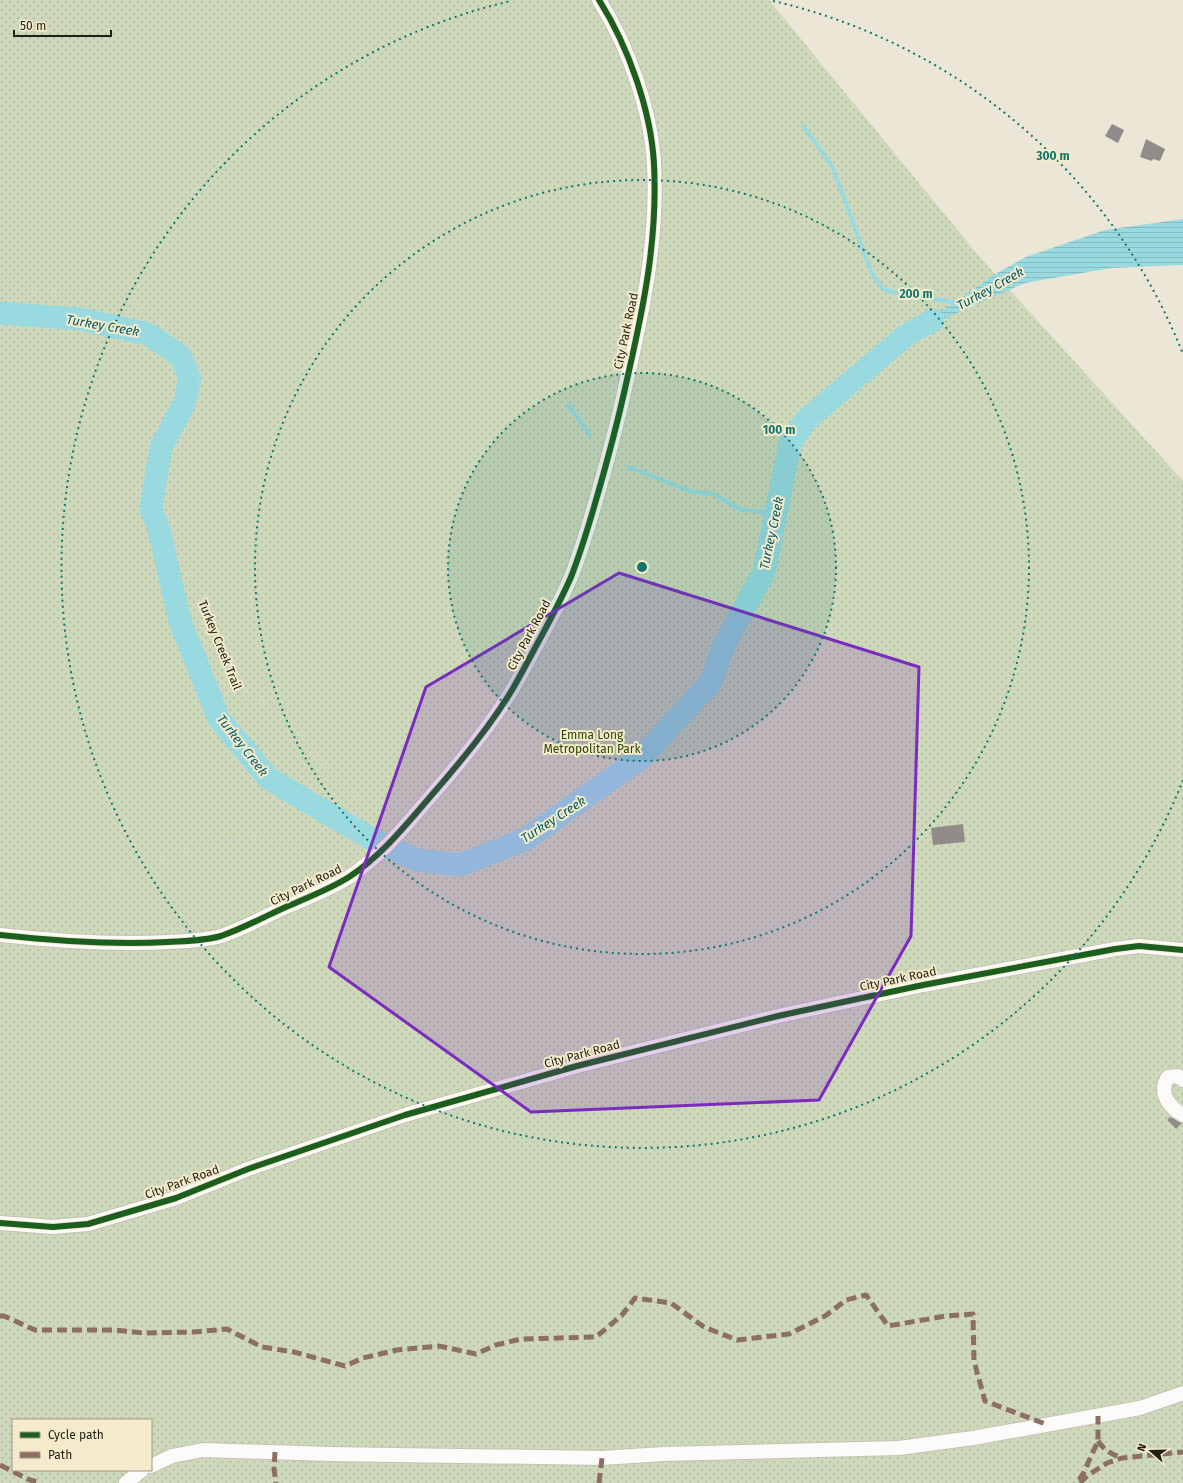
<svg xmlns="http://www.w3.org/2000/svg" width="1183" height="1483" font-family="'Fira Sans',sans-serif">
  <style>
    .park { fill: url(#park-dots); fill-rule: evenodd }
    .water { fill: url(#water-rules) }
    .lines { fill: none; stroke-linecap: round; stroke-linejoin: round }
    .stream { stroke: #99dae1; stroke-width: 4 }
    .river { stroke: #99dae1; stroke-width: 23 }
    .building { fill: #918c89 }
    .minor-casing { stroke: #c6c2b4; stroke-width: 16 }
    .path { stroke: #cfcdc9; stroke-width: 2.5; stroke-dasharray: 2 3; stroke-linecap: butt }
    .minor { stroke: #fcfbf9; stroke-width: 14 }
    .quiet { stroke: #8d6e63; stroke-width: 5; stroke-dasharray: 10 5; stroke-linecap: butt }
    .cycleway-casing { stroke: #f4eacc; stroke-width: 8 }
    .cycleway { stroke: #1b5e20; stroke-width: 6 }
    .marked { fill: #7b2cbf; fill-opacity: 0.2; stroke: #7b2cbf; stroke-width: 3; stroke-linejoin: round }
    .ring { fill: none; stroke: #0f766e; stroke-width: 2; stroke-dasharray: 2 4 }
    .labels { text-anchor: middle; stroke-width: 4; stroke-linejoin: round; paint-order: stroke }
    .street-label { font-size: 12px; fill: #211e13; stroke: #f4eacc }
    .park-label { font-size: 12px; fill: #2a4903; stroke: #f4eacc }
    .water-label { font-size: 13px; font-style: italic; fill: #055c68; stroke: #f4eacc }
    .centre { fill: #0f766e; stroke: #f4eacc; stroke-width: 2 }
    .ring-label { font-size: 12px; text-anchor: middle; font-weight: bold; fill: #0f766e; stroke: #f4eacc; stroke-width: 4; stroke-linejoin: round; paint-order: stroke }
  </style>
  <defs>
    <pattern id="park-dots" width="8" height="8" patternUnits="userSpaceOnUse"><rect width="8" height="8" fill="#ced8ba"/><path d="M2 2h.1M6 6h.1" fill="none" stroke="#b1b99f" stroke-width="1.8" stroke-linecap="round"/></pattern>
    <pattern id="water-rules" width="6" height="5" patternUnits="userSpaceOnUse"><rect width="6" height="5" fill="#99dae1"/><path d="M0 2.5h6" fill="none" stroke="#84bbc0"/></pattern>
  </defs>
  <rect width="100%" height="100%" fill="#ebe6d5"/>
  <path class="park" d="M0,0H769L978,255L1183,481V1483H0ZM13,1420H151V1470H13Z"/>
  <polygon class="water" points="1183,219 1183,265 1111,268 1025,283 905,336 997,273 1026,257 1105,230"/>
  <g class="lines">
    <g class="stream">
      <polyline points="803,126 832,166 872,274 884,290 958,303"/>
      <polyline points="568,405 590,435"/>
      <polyline points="628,467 693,492 713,494 742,510 776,513"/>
    </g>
    <polyline class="river" points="0,313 80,319 148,334 181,356 190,379 184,404 161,447 151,508 159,530 180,621 219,719 269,779 377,842 417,860 460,865 526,839 641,758 710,683 725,643 764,572 790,444 806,420 905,336 933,320"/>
  </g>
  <g class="building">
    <polygon points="1112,124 1124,130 1118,143 1105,136"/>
    <polygon points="1146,139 1165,149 1160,161 1153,159 1152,161 1140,157"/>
    <polygon points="963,824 965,842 933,845 931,828"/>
    <polygon points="1170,1117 1182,1123 1176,1129 1167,1120"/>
  </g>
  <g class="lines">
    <g class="minor-casing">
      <g id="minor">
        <path d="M0,935C55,941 112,945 168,942C185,941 204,941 221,936C244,928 266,916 288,906C309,897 330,889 349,877C381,856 405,826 430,797C459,764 489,728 512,690C522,673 531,655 541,637C551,618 562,598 571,577C580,554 587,531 594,507C606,466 617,425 626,384C643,310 658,240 654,164C651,110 628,46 599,0"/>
        <path d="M1183,1080L1178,1076L1168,1077C1158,1093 1169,1107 1183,1115"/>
        <polyline points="0,1223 53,1227 88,1224 176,1198 248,1169 405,1115 577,1066 778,1016 923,985 1115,949 1139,946 1183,950"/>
        <polyline points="151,1466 172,1456 203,1450 330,1454 602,1458 663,1454 899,1448 973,1438 1140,1408 1183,1393"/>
        <polyline points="126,1483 142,1470"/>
      </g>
    </g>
    <g class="path">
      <polyline points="0,278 19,283 33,289 61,296 90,289 132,298 141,310 176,329 198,366 199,396 175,472 170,522 177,549 195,583 237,691 247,701 269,703 288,709 309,745 334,779 359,799 361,806 351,835 352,840 359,845 357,852 342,864 335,860 327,848 316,844 300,849 280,840 250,837 210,840 174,855 140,862 112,884 84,897 83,915"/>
      <polyline points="0,885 84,897"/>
      <polyline points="0,1438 9,1440"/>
    </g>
    <use href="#minor" class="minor"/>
    <g class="quiet">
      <polyline points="0,1316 4,1316 35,1330 114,1330 143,1333 194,1332 227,1329 262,1347 294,1352 345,1366 363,1358 397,1350 439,1346 476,1354 496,1345 521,1339 596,1337 622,1315 635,1298 671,1303 704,1327 737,1340 789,1334 825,1316 846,1300 866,1295 888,1326 946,1316 973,1314 974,1361 985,1401 1048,1425"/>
      <path d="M1098,1441C1104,1450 1111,1454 1122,1458"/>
      <polyline points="275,1452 274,1469 276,1483"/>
      <polyline points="0,1465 30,1480 41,1483"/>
      <polyline points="1079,1480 1083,1474 1098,1441 1098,1416"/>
      <polyline points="599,1483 602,1458"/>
      <polyline points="1080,1483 1087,1476 1107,1463 1122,1458 1183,1452"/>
    </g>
    <g class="cycleway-casing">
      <g id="cycleway">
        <path d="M0,935C55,941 112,945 168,942C185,941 204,941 221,936C244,928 266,916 288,906C309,897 330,889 349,877C381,856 405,826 430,797C459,764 489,728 512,690C522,673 531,655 541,637C551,618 562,598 571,577C580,554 587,531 594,507C606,466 617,425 626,384C643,310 658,240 654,164C651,110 628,46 599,0"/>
        <polyline points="0,1223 53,1227 88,1224 176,1198 248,1169 405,1115 577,1066 778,1016 923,985 1115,949 1139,946 1183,950"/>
      </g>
    </g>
    <use href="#cycleway" class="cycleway"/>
  </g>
  <path class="marked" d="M619,573L919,667L911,936L819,1100L531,1112L329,967L426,687Z"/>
  <circle cx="642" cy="567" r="194" fill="#0f766e" fill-opacity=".12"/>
  <g class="ring">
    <circle cx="642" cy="567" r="194"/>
    <circle cx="642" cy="567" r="387"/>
    <path d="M1183 780A581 581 0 1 1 511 1M773 1A581 581 0 0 1 1183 354"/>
  </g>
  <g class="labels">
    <g class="street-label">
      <text transform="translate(626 331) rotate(-78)" y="4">City Park Road</text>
      <text transform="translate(529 635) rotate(-62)" y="4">City Park Road</text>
      <text transform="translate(220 645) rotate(68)" y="4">Turkey Creek Trail</text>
      <text transform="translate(306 885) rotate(-26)" y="4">City Park Road</text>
      <text transform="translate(898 979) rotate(-12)" y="4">City Park Road</text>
      <text transform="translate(582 1054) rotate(-15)" y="4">City Park Road</text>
      <text transform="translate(182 1182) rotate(-20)" y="4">City Park Road</text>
    </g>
    <g class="park-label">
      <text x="592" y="739">Emma Long<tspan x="592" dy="14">Metropolitan Park</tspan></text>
    </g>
    <g class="water-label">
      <text transform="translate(990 288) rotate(-29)" y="5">Turkey Creek</text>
      <text transform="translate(103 325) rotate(10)" y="5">Turkey Creek</text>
      <text transform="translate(771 533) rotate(-78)" y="5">Turkey Creek</text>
      <text transform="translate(243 745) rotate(52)" y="5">Turkey Creek</text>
      <text transform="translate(553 819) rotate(-33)" y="5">Turkey Creek</text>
    </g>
  </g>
  <circle cx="642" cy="567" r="6" class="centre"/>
  <g class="ring-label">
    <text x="1053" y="160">300 m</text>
    <text x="916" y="298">200 m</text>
    <text x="779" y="434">100 m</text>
  </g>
  <rect x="12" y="1419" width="140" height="52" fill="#f4eacc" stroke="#a09882"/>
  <rect x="20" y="1432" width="20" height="6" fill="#1b5e20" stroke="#a09882"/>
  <text x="48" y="1439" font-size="12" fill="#211e13">Cycle path</text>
  <rect x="20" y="1452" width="20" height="6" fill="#8d6e63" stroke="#a09882"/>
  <text x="48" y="1459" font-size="12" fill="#211e13">Path</text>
  <g transform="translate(1151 1451) rotate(290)" stroke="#f4eacc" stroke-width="3" paint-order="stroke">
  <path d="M0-3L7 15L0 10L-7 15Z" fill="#211e13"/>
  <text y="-6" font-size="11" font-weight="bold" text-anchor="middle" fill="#211e13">N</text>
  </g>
  <path d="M14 30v6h97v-6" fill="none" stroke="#211e13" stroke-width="2"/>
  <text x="20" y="30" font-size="12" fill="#211e13" stroke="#f4eacc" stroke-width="3" paint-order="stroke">50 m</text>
</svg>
